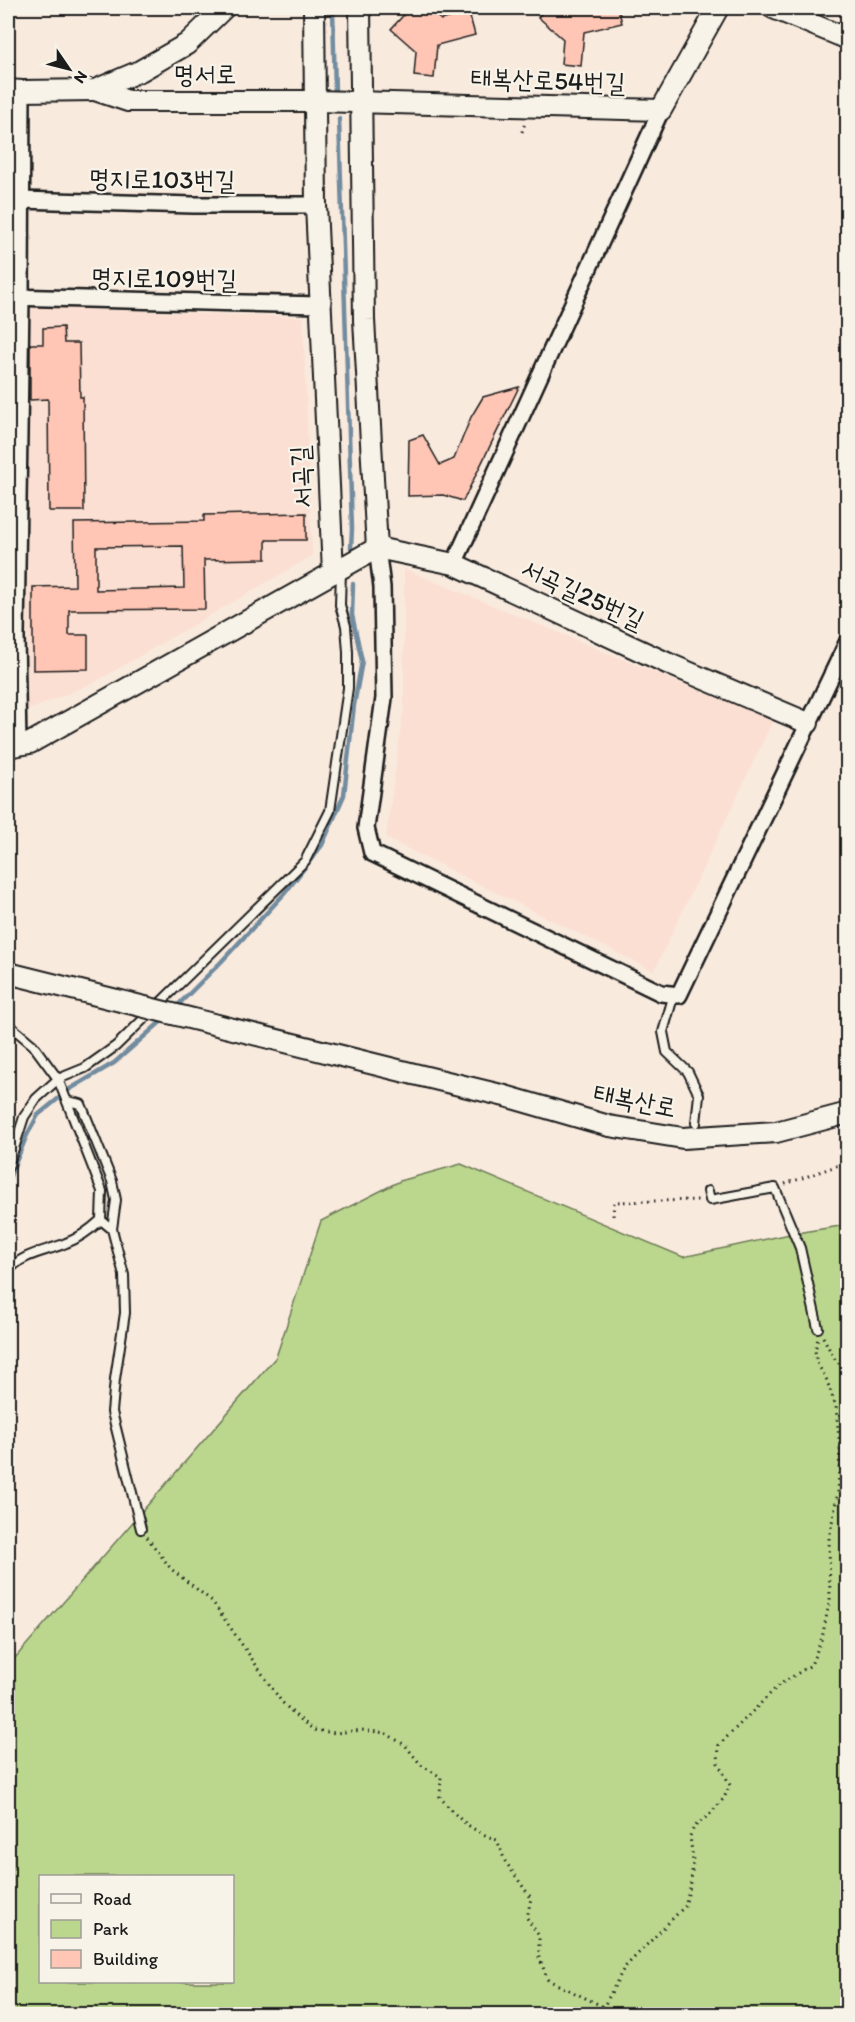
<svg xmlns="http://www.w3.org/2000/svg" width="855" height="2022" font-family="Itim,'Poor Story',sans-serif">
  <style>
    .built { fill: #fbdfd2 }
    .green { fill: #bbd78e; stroke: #6c7a55; stroke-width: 1.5; fill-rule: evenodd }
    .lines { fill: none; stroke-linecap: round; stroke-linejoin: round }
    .stream { stroke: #728c9f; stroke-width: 4.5 }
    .building { fill: #ffc6b5; stroke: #1c1c1c; stroke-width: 1.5; fill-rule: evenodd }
    .service-casing { stroke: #1c1c1c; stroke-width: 12 }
    .minor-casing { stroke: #1c1c1c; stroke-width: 20 }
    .tertiary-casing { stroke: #1c1c1c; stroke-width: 24 }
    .path { stroke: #1c1c1c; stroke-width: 3; stroke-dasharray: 1.5 4.5; stroke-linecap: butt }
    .service { stroke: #f7f3e8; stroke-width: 8 }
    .minor { stroke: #f7f3e8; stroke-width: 15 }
    .tertiary { stroke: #f7f3e8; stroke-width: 20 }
    .tertiary-bridge-casing { stroke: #1c1c1c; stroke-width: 24; stroke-linecap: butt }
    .tertiary-bridge { stroke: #f7f3e8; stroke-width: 20 }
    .labels { text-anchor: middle; stroke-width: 4.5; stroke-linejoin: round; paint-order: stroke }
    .street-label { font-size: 26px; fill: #1c1c1c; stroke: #f7f3e8 }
  </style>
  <rect width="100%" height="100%" fill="#f9eade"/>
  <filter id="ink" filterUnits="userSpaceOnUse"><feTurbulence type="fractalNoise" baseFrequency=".0167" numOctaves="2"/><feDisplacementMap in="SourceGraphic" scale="12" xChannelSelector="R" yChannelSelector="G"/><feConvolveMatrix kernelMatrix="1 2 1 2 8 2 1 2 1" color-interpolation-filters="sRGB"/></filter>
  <g filter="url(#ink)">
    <g class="built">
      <polygon points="29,307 303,317 312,556 95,682 27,711"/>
      <polygon points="404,569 773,721 654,971 386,838 404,705"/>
    </g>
    <path class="green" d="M461,1164L683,1257L790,1234L847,1225V2014H8V1666L276,1357L321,1221L400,1181ZM40,1876H232V1982H40Z"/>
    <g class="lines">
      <g class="stream">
        <polyline points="333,8 335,93"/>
        <polyline points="339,119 352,529 351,548"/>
        <polyline points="174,1009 221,962 284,894 322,845 344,795 354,705 362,661 352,615 353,584"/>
        <polyline points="8,1181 27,1135 38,1115 70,1089 114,1063 164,1019"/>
      </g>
    </g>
    <g class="building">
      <polygon points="410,8 427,8 441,20 469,13 475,35 437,45 434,78 414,76 416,51 391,29"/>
      <polygon points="547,8 618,8 622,23 584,32 581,66 561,64 563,39 538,17"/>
      <polygon points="63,327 64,343 79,343 80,397 83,397 84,511 49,511 48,399 30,400 30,344 43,344 43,328"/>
      <polygon points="519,387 463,501 443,495 408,496 409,440 423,435 440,465 454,459 471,417 483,397"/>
      <path d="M306,513V540H266V559L204,560L205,609L69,610V635H88V669L33,670V587L75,586L74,523L204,521V515ZM183,546L184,588L96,590V547Z"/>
    </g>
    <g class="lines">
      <g class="service-casing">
        <g id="service">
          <polyline points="674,994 663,1032 667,1052 688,1072 699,1095 696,1123"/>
          <polyline points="8,1024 33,1045 58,1079 36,1099 24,1117 8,1167"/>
          <polyline points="67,1101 81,1104 112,1181 116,1200 112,1229"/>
          <polyline points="708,1191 710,1200 775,1188 800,1248 818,1328"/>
          <path d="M8,1271C23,1253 45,1252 66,1243C80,1238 90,1230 101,1220"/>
          <polyline points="141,1529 112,1412 115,1379 125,1313 124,1275 112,1229 101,1220 102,1191 58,1079 85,1068 116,1046 305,861 330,811 348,688 348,652 346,626 340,605 341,570"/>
        </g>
      </g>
      <g class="minor-casing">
        <g id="minor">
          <polyline points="8,198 20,200 193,205 316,205"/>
          <polyline points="8,297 320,305"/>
          <polyline points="377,548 382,587 384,698 366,828 372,853 661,993 679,995 848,641"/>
          <polyline points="454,564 661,110"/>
          <polyline points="18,745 16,636 21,298 22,91"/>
        </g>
      </g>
      <g class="tertiary-casing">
        <g id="tertiary">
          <polyline points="314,8 316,205 333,572"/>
          <polyline points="360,8 364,320 377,548"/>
          <polyline points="773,8 848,39"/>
          <polyline points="8,90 22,91 95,90 140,71 187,44 224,8"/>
          <polyline points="95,90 128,101 316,101 661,110 718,8"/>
          <polyline points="8,747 30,743 377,548 454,564 669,664 808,723"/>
          <polyline points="414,1074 505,1096 609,1126 683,1138 776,1132 848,1113"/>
        </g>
      </g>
      <g class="path">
        <polyline points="522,132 525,123"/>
        <polyline points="785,1184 848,1162"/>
        <polyline points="613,1216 614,1202 700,1200"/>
        <polyline points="823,1337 834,1358 848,1373"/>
        <path d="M147,1537L171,1569L212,1601L281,1701L295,1715L314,1730L336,1733L362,1730L385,1733L405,1745L421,1765L441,1777L440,1797C459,1820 469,1829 497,1840L505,1861L531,1898L527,1918L539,1936V1957L548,1980L604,2007"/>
        <polyline points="573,2014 604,2007 610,2014"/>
        <polyline points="600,2014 624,1968 685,1906 691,1882 693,1861 690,1836 694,1827 710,1814 724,1798 730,1785 718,1763 719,1745 779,1685 811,1665 822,1638 830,1599 829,1538 838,1492 840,1448 836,1407 826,1378 817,1363 815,1351 818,1338"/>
      </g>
      <use href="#service" class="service"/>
      <use href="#minor" class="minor"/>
      <use href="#tertiary" class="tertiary"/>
      <g class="tertiary-bridge-casing">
        <polyline id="tertiary-bridge" points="8,973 414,1074"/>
      </g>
      <use href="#tertiary-bridge" class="tertiary-bridge"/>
    </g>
  </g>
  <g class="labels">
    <g class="street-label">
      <text x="205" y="83">명서로</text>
      <text transform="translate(548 80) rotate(2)" y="9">태복산로54번길</text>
      <text transform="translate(162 179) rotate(1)" y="9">명지로103번길</text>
      <text transform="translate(164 278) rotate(1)" y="9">명지로109번길</text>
      <text transform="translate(301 477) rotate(-93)" y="9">서곡길</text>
      <text transform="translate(583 594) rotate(25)" y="9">서곡길25번길</text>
      <text transform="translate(635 1100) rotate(11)" y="9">태복산로</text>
    </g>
  </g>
  <rect width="855" height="2022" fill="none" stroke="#f7f3e8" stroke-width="30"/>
  <rect x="15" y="15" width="825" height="1992" fill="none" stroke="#1c1c1c" stroke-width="2" filter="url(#ink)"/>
  <rect x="39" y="1875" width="195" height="108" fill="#f7f3e8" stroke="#9f9d96" stroke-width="1.5"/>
  <rect x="51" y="1894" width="30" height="9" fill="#f7f3e8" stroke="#9f9d96" stroke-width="1.5"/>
  <text x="93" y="1905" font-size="18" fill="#1c1c1c">Road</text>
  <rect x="51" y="1920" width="30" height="18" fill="#bbd78e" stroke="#9f9d96" stroke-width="1.5"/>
  <text x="93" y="1935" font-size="18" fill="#1c1c1c">Park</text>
  <rect x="51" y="1950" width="30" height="18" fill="#ffc6b5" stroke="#9f9d96" stroke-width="1.5"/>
  <text x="93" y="1965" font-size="18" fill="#1c1c1c">Building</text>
  <g transform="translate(69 69) rotate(125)" stroke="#f7f3e8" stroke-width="4.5" paint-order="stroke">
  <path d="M0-4.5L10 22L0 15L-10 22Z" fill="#1c1c1c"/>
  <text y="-9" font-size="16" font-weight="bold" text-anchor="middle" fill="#1c1c1c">N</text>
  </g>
</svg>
